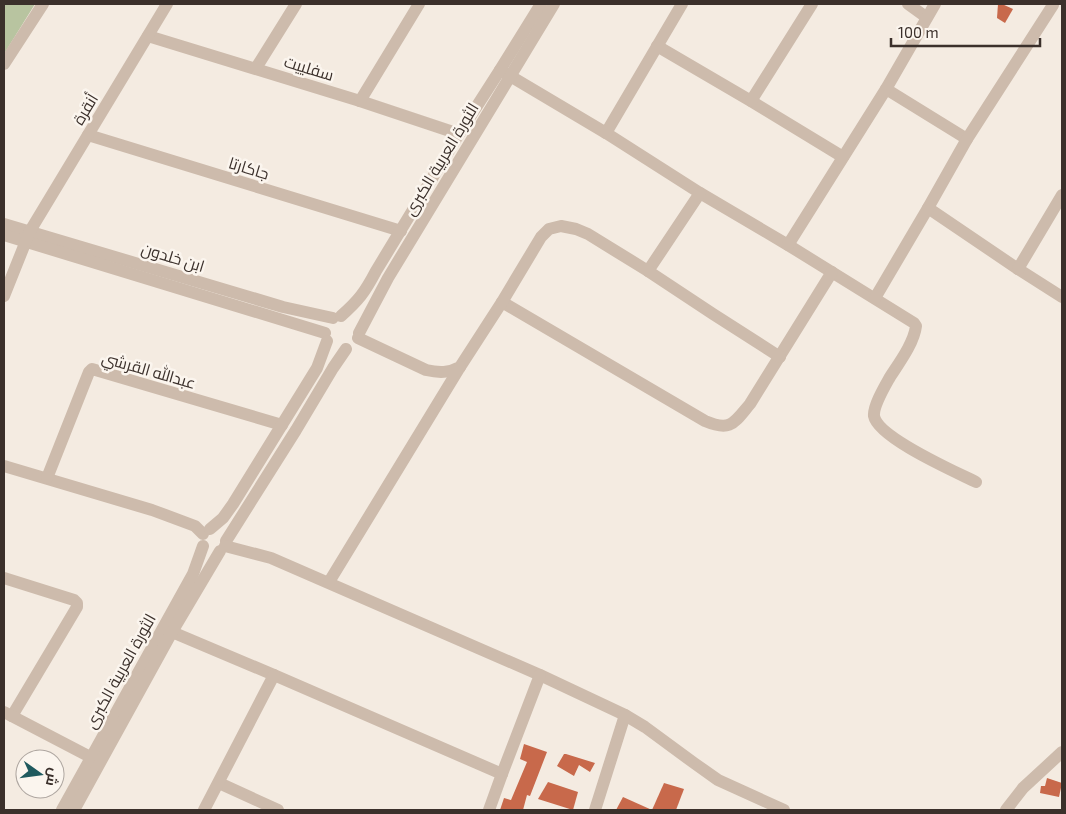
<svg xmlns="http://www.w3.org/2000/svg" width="1066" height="814" font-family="'Exo 2',Cairo,sans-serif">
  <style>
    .green { fill: #b8c4a0 }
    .building { fill: #c8694b }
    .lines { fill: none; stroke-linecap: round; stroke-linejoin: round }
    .minor { stroke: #cdbbac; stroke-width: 12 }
    .labels { text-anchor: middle; stroke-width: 5; stroke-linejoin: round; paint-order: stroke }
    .street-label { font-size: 16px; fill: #3b302b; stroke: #fbf5ee }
  </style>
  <rect width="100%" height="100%" fill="#f4ebe1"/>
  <polygon class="green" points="4,4 35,4 4,54"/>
  <g class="building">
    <polygon points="998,4 1002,4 1013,9 1005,23 997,18"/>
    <polygon points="524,744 547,752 530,796 527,795 523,810 500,810 504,798 511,800 527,762 520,759"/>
    <polygon points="564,754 566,754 595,763 590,772 579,765 574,776 557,766"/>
    <polygon points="1047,778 1062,783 1059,797 1040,793 1041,786 1045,786"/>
    <polygon points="548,782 578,792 573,810 538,799"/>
    <polygon points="664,783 684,789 676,810 652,810"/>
    <polygon points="623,797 652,810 616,810"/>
  </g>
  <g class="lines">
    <g class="minor">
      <polyline points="908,4 926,17"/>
      <polyline points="148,36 360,101 459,134"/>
      <polyline points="657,46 751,101 843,157"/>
      <polyline points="4,64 43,4"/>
      <polyline points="256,68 296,4"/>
      <path d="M500,70L606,133L700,193L788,245L914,323L916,326C914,343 899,363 890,377C885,386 873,406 874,416C878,438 956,472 976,482"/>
      <polyline points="886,89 967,139"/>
      <polyline points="360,101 419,4"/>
      <polyline points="751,101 812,4"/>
      <polyline points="606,133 682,4"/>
      <polyline points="88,135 401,231"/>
      <polyline points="928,208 1018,269 1062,297"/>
      <polyline points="4,224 283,307 333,318"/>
      <polyline points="4,235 325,333"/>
      <polyline points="788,245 886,89 935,4"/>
      <polyline points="1018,269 1062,195"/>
      <polyline points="648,271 700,193"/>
      <polyline points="4,296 30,231 167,4"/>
      <polyline points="875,298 928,208 967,139 1053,5"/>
      <path d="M502,302L705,421C731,432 734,423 750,404L832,272"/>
      <path d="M341,316C359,300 365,292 376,271L459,134L500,70L541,4"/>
      <polyline points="359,333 388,278 554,4"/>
      <path d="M358,338L426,370C439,373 449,373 460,367L502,302L541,237L549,229L561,226L576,229L588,234L648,271L713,314L780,357"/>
      <polyline points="4,466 152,510 195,526 203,534"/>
      <polyline points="47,478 89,372 92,369 282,425"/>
      <polyline points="210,529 223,518 233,504 317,368 327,341"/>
      <polyline points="226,541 296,430 333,368 346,349"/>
      <polyline points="225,546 271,558 540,675 625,715 645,727 694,763 718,780 784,810"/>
      <polyline points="4,578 74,600 77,603 77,607 12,716"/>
      <polyline points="329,582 460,367"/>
      <polyline points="172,632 274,675 502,774"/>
      <polyline points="4,712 98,761"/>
      <polyline points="219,783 278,810"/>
      <polyline points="62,810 193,574 203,546"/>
      <polyline points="74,810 172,632 220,551"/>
      <polyline points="204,810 274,675"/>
      <polyline points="489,810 502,774 540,675"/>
      <polyline points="595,810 625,715"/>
      <polyline points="1006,810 1023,788 1062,752"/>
    </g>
  </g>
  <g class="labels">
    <g class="street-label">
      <text transform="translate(309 68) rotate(17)" y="6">سفلييت</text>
      <text transform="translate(85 109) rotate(-59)" y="6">أنقرة</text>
      <text transform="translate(441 159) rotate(-59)" y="6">الثورة العربية الكبرى</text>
      <text transform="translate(249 168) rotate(17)" y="6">جاكارتا</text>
      <text transform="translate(173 257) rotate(17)" y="6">ابن خلدون</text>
      <text transform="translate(149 370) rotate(16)" y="6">عبدالله القرشي</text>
      <text transform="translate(120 671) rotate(-61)" y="6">الثورة العربية الكبرى</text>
    </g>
  </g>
  <rect width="1066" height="814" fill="none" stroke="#3b302b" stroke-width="10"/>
  <g transform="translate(40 774) rotate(104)"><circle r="24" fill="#fbf5ee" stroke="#aea6a0"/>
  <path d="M0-4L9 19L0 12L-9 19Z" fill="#1f5a5e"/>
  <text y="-8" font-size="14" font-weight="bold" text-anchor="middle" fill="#3b302b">ش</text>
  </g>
  <path d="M891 38v8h149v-8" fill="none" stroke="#3b302b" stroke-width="2.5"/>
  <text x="898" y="38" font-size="15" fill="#3b302b" stroke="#fbf5ee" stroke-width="4" paint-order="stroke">100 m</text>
</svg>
